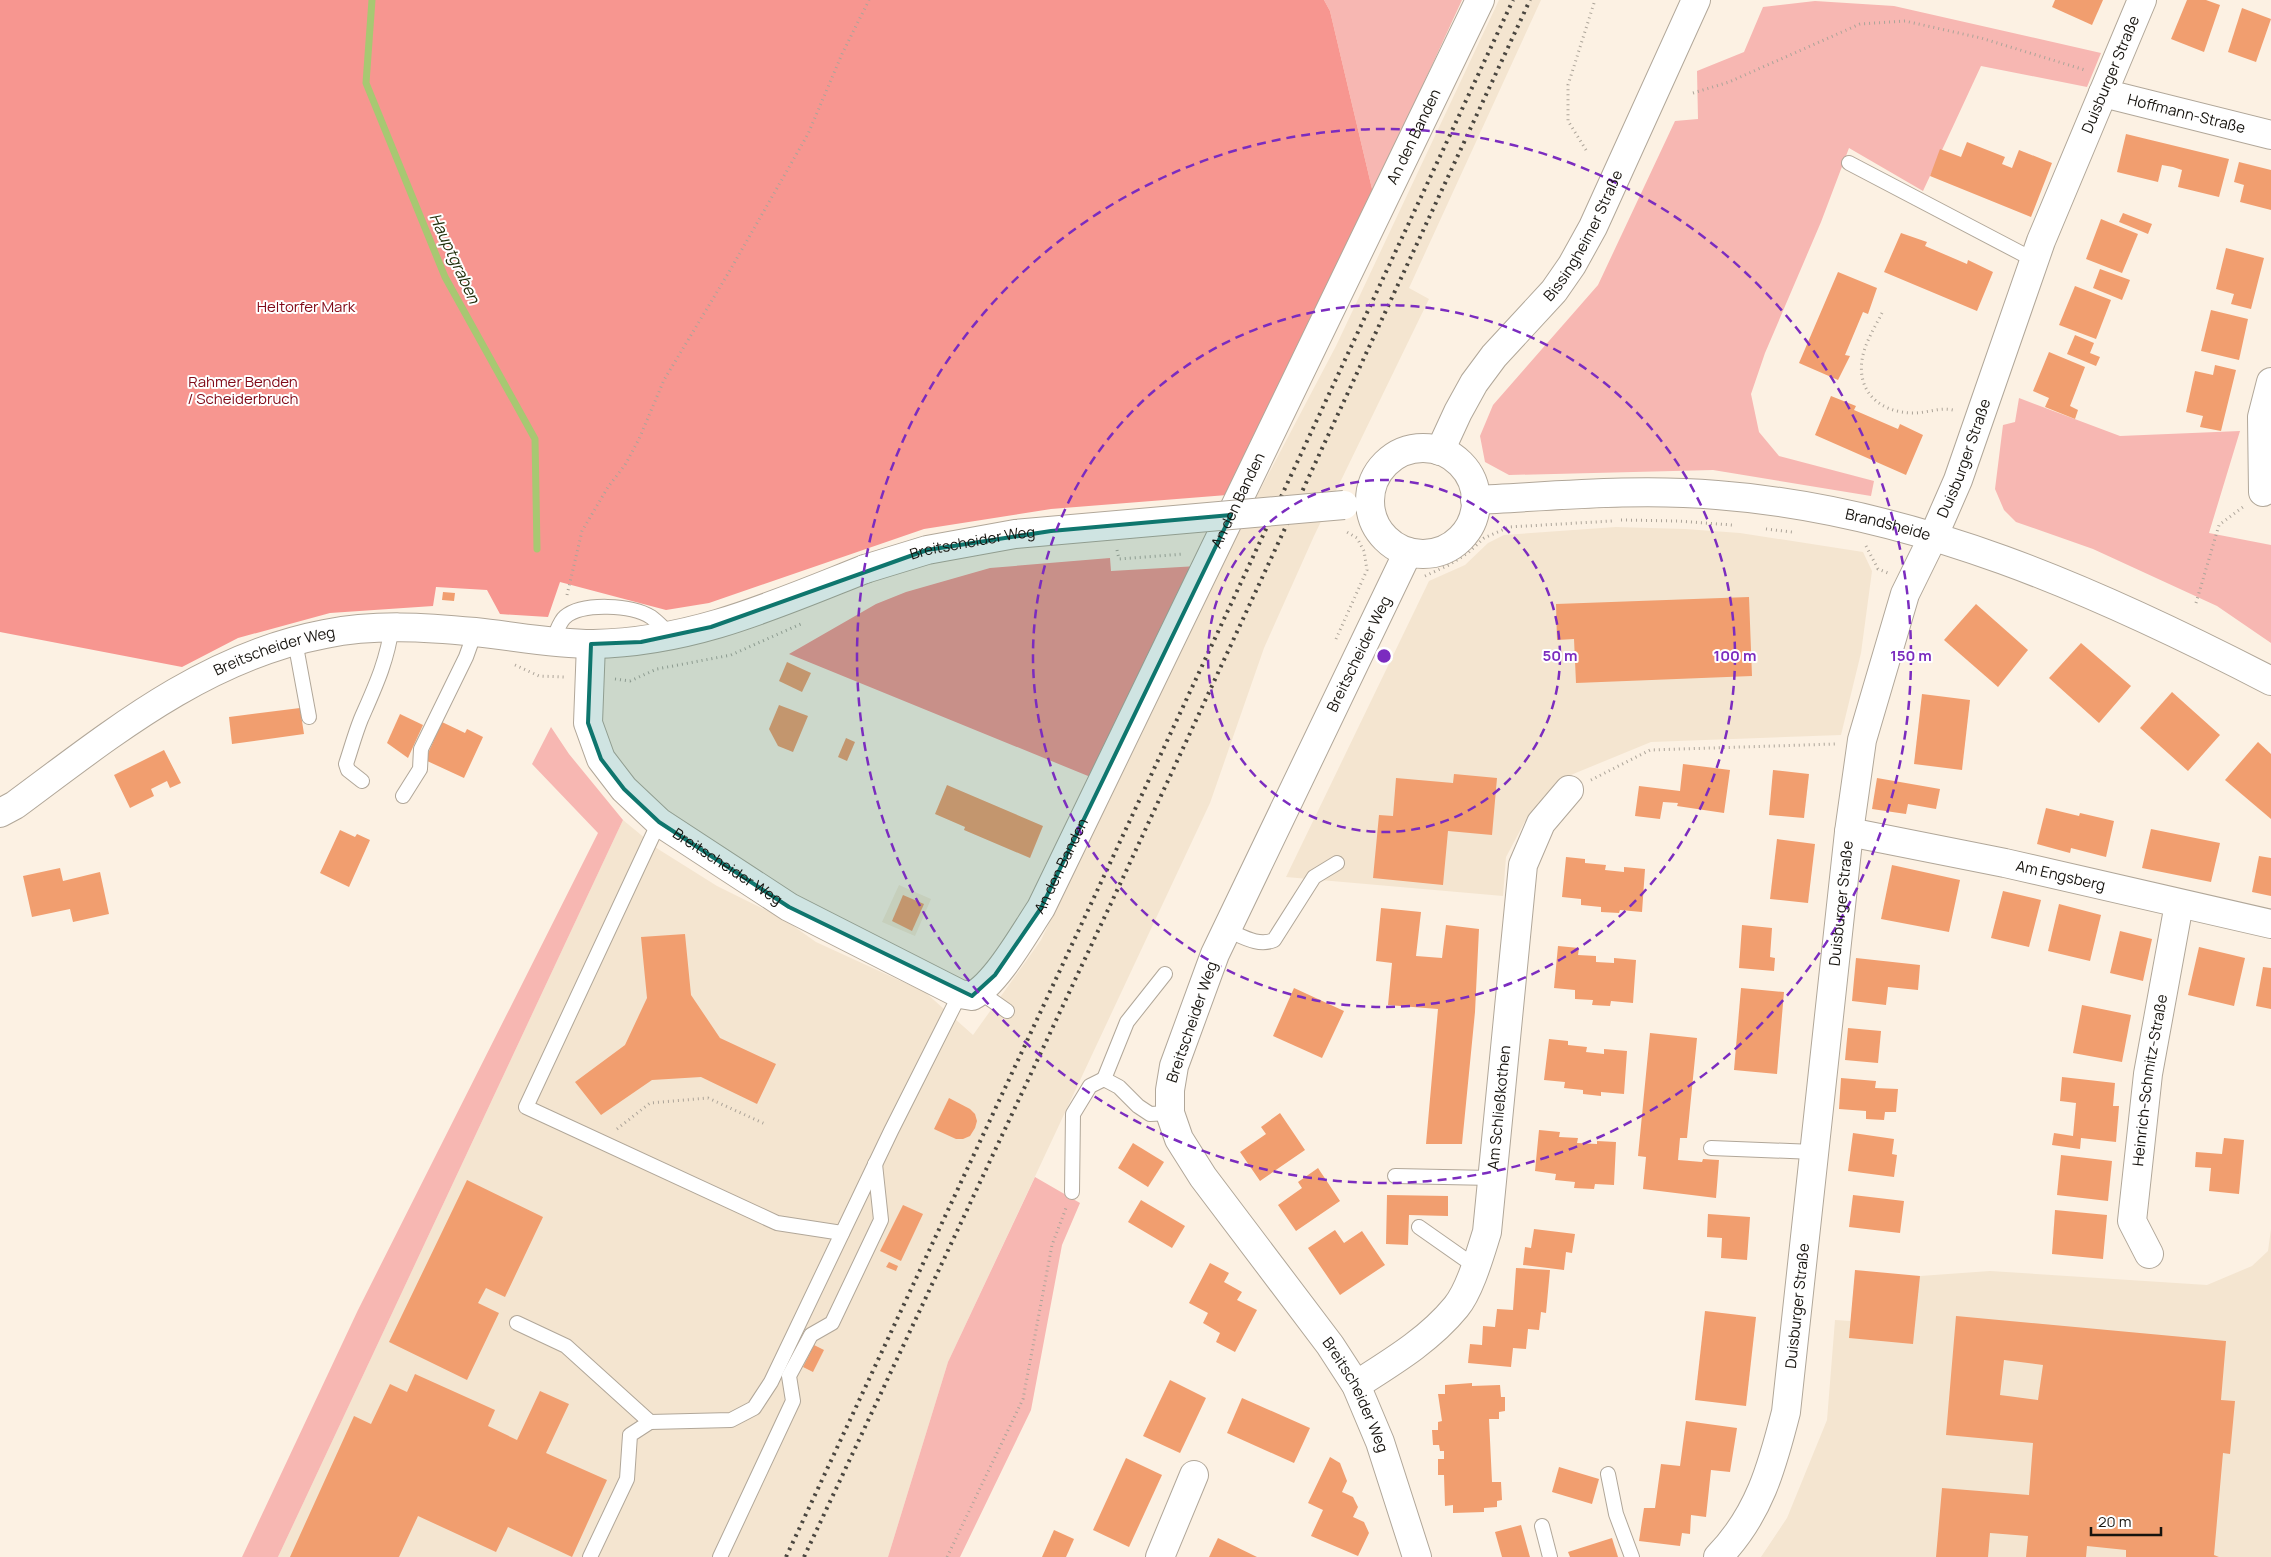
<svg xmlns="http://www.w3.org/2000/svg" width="2271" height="1557" font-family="Manrope,sans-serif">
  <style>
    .built { fill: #f4e5d0 }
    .green { fill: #f7b7b2 }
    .forest { fill: #f79690 }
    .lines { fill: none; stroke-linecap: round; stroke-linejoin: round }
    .stream { stroke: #a7c872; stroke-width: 7 }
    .building { fill: #f19e6f; fill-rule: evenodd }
    .lane-casing { stroke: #b1a799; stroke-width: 16 }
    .street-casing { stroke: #b1a799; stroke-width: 30 }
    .secondary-casing { stroke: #b1a799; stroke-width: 30 }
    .path { stroke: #aca499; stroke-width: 3; stroke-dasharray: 1 4; stroke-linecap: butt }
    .lane { stroke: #fff; stroke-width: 14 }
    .street { stroke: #fff; stroke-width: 28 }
    .secondary { stroke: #fff; stroke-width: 28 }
    .rail { stroke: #4a463f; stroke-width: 4; stroke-dasharray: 2.5 5; stroke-linecap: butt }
    .secondary-bridge-casing { stroke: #b1a799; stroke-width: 30; stroke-linecap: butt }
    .secondary-bridge { stroke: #fff; stroke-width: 28 }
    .marked { fill: #0f766e; fill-opacity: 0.2; stroke: #0f766e; stroke-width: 4; stroke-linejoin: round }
    .ring { fill: none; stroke: #7b2cbf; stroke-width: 2.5; stroke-dasharray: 9 6 }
    .labels { text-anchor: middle; stroke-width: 4; stroke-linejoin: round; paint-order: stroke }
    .street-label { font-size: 15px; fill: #17140f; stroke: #fff }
    .park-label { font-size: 15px; fill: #800917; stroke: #fff }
    .water-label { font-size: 16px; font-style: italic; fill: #23300c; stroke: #fff }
    .centre { fill: #7b2cbf; stroke: #fff; stroke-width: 2.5 }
    .ring-label { font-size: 15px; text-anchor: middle; font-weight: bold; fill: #7b2cbf; stroke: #fff; stroke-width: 4; stroke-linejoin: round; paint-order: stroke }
  </style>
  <rect width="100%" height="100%" fill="#fcf1e3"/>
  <g class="built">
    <polygon points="1499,0 1541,0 1409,288 1429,299 1314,536 1264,648 1210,803 948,1362 888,1557 278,1557 623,820 658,849 717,886 782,918 816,942 925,992 973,1035 1041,940 1230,547 1336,346"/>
    <polygon points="1616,527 1685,529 1740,533 1863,552 1872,571 1861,653 1841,735 1651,742 1561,779 1529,814 1506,857 1503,896 1286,877 1429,581 1465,565 1488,543 1504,535"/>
    <polygon points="899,885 931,899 915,936 882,922"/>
    <polygon points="2271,1229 2271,1557 1761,1557 1787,1518 1827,1420 1835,1320 1851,1321 1920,1276 1990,1271 2207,1285 2252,1266 2268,1251"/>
  </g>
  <g class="green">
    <polygon points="1324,0 1462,0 1373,193 1330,11"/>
    <polygon points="1815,1 1894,6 2101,53 2087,87 1981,66 1923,191 1849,148 1821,222 1765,353 1751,394 1759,432 1779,456 1874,481 1871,496 1713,470 1509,475 1485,462 1480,436 1493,405 1598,285 1675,121 1698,119 1697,71 1744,52 1763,7"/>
    <polygon points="2019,398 2120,436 2240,431 2209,533 2271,545 2271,643 2217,606 2093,549 2016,522 2004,510 1995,489 2003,425 2015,422"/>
    <polygon points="551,727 569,754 623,820 278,1557 242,1557 358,1310 598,833 532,764"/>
    <polygon points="1035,1177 1080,1203 1062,1245 1031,1410 960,1557 888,1557 948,1362"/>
  </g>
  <g class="forest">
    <polygon points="0,0 1324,0 1330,11 1373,193 1227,495 1051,509 924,529 709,603 666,610 560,582 548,617 500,614 487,590 436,587 433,606 330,613 238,638 182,667 0,632"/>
    <polygon points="1110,558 1111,571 1198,566 1093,778 789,654 876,604 906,592 990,568"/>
  </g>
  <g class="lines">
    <polyline class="stream" points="372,0 366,83 445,277 535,439 537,549"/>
  </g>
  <g class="building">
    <polygon points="2055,0 2103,0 2092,25 2052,7"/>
    <polygon points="2187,0 2206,0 2220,5 2204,52 2171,39"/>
    <polygon points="2242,8 2271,19 2256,62 2228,52"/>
    <polygon points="2126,134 2229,159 2219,197 2178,187 2182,170 2173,167 2162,165 2158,182 2117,172"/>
    <polygon points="1967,142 2005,157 2002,164 2012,168 2019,150 2052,163 2031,217 1930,176 1940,149 1961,157"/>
    <polygon points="2239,162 2271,170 2271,210 2240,202 2244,185 2234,182"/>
    <polygon points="2123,213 2152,224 2148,234 2119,222"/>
    <polygon points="2101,219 2138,234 2122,273 2086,259"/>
    <polygon points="1901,233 1927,242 1925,246 1967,264 1968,260 1993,272 1977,311 1884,272"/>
    <polygon points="2226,248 2264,258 2251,309 2231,304 2234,294 2216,289"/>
    <polygon points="2100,269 2130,280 2122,300 2093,288"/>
    <polygon points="1838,272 1877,288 1868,314 1863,312 1845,355 1850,356 1838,380 1799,363"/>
    <polygon points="2075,286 2111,300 2096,339 2059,325"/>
    <polygon points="2211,310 2248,319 2239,360 2201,351"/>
    <polygon points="2075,335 2094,343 2090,353 2100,357 2096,366 2067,354"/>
    <polygon points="2049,352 2085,367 2070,406 2078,410 2075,419 2045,407 2049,398 2033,391"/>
    <polygon points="2215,365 2236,370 2221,431 2200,427 2203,416 2186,412 2195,371 2213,375"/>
    <polygon points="1831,396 1856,406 1854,410 1898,429 1900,424 1923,435 1906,475 1815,435"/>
    <polygon points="443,592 455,593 454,601 442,600"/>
    <polygon points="1749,597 1752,676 1576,683 1574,639 1557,640 1556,604"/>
    <polygon points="1976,604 2028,650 1998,687 1944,640"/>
    <polygon points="2081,643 2131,686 2099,723 2049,678"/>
    <polygon points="787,662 811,673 802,692 779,681"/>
    <polygon points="2172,692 2220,735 2188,771 2140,728"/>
    <polygon points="1922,694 1970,700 1962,770 1914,764"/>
    <polygon points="779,705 808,716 793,752 778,746 769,729"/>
    <polygon points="300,708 304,734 232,744 229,717"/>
    <polygon points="400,714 423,725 408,758 387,743"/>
    <polygon points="442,722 465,733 467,729 483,737 464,778 425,760"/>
    <polygon points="846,738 855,742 847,761 838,757"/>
    <polygon points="2258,742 2271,754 2271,819 2225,780"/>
    <polygon points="164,750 181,783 170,788 167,781 151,789 154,796 130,808 114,775"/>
    <polygon points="1683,764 1730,770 1724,813 1677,806 1678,803 1663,802 1660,819 1635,816 1639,786 1680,791"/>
    <polygon points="1773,770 1809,774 1804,818 1769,815"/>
    <polygon points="1454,774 1497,778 1492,835 1448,831 1443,885 1373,878 1379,815 1393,816 1396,778 1453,783"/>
    <polygon points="1877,778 1940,789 1936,809 1908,804 1906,814 1872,809"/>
    <polygon points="947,785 1043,826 1030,858 964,830 965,827 935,814"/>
    <polygon points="2046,808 2079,816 2080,813 2114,821 2106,857 2071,848 2070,853 2037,844"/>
    <polygon points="2151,829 2220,843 2211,882 2142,868"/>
    <polygon points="340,830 355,837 357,834 370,840 349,887 320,873"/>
    <polygon points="1777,839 1815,844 1808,903 1770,899"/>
    <polygon points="2259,856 2271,858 2271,896 2252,892"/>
    <polygon points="1566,857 1585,859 1585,863 1606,865 1605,870 1624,872 1624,867 1645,869 1642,912 1620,910 1619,913 1601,912 1601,907 1581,905 1581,899 1562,897"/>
    <polygon points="1892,865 1960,880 1949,932 1881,919"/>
    <polygon points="60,868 63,881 100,872 109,914 73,922 70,909 32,917 23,876"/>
    <polygon points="2003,891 2041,900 2029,947 1991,938"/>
    <polygon points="903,895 924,904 912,931 892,921"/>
    <polygon points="2059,904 2101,915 2090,961 2048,951"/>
    <polygon points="1381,908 1421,912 1416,956 1442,958 1446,925 1479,929 1475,1012 1462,1144 1426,1144 1438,1009 1388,1005 1392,963 1376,961"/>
    <polygon points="1742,925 1772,928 1770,957 1775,958 1774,971 1739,968"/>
    <polygon points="2120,931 2152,939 2143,981 2110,973"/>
    <polygon points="685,934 691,995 720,1038 776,1064 757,1104 701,1077 652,1080 601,1115 575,1082 625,1045 647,998 641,937"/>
    <polygon points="1558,946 1579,948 1578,955 1596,956 1596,962 1614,963 1614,958 1636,960 1633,1003 1611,1001 1610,1006 1592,1005 1593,1000 1575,999 1575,990 1554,988"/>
    <polygon points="2199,947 2245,958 2234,1006 2188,995"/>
    <polygon points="1856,958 1920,965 1918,990 1888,987 1886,1005 1852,1001"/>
    <polygon points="2263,967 2271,968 2271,1009 2256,1006"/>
    <polygon points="1294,988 1344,1011 1322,1058 1273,1036"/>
    <polygon points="1741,988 1784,992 1777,1074 1734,1070"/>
    <polygon points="2082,1005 2131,1015 2122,1062 2073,1053"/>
    <polygon points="1848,1028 1881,1031 1878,1063 1845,1060"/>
    <polygon points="1650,1033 1697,1038 1687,1138 1680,1138 1678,1160 1702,1162 1703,1159 1719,1160 1716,1198 1643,1189 1646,1157 1638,1156"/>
    <polygon points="1549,1039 1568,1041 1568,1045 1587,1047 1586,1052 1604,1054 1604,1049 1627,1051 1624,1094 1601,1092 1601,1096 1583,1094 1583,1090 1564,1088 1565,1082 1544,1080"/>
    <polygon points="2062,1077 2115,1083 2113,1106 2119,1106 2116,1142 2081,1138 2080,1149 2052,1145 2054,1133 2073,1136 2076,1103 2060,1101"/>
    <polygon points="1841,1078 1876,1081 1875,1088 1898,1089 1896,1112 1885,1112 1884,1120 1866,1119 1866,1111 1839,1109"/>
    <polygon points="949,1098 970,1109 975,1114 977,1121 975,1128 970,1136 963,1139 956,1139 934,1129"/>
    <polygon points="1280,1113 1305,1150 1260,1181 1240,1152 1266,1134 1261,1127"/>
    <polygon points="1539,1130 1560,1132 1559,1137 1578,1138 1577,1143 1597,1144 1597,1141 1616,1142 1614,1185 1595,1184 1594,1189 1574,1188 1575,1182 1555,1180 1556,1174 1535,1171"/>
    <polygon points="1853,1133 1894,1139 1892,1154 1897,1155 1894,1177 1848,1171"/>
    <polygon points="2224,1138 2244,1140 2239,1194 2209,1191 2211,1168 2195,1167 2196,1152 2222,1154"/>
    <polygon points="1133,1143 1164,1162 1148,1187 1118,1168"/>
    <polygon points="2061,1155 2112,1161 2108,1201 2057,1195"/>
    <polygon points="1318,1168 1340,1201 1296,1231 1278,1205 1302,1188 1298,1182"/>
    <polygon points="467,1180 543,1217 505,1297 486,1288 478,1303 499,1313 467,1380 389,1342"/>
    <polygon points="1387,1195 1448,1196 1448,1216 1409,1215 1408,1245 1386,1244"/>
    <polygon points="1853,1195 1904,1201 1900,1233 1849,1227"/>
    <polygon points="1141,1200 1185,1226 1172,1248 1128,1222"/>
    <polygon points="903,1205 923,1214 901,1261 880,1251"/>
    <polygon points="2055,1210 2107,1215 2103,1259 2052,1254"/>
    <polygon points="1708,1214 1750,1217 1747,1260 1721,1258 1722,1238 1707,1237"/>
    <polygon points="1534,1229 1575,1234 1572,1253 1566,1252 1564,1270 1523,1265 1525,1247 1531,1248"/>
    <polygon points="1335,1230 1344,1243 1362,1231 1385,1265 1340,1295 1308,1248"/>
    <polygon points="889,1262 898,1266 896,1271 886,1267"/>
    <polygon points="1210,1263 1229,1273 1224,1282 1242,1292 1237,1300 1257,1310 1235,1352 1216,1342 1220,1333 1203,1323 1208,1313 1189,1303"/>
    <polygon points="1516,1268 1550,1270 1546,1313 1541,1312 1539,1330 1528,1329 1526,1349 1513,1348 1511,1367 1468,1363 1470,1344 1482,1345 1483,1326 1495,1327 1497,1309 1513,1310"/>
    <polygon points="1855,1270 1920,1276 1913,1344 1849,1338"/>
    <polygon points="1705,1311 1756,1317 1746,1406 1695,1400"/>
    <path d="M1956,1316L2226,1341L2221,1400L2235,1401L2230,1454L2223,1453L2214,1555L2219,1557H2126V1550L2087,1546L2086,1557H2026L2028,1536L1990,1533L1988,1557H1936L1942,1488L2029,1495L2033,1443L1946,1435ZM2004,1360L2043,1365L2038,1400L2000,1395Z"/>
    <polygon points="814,1345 824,1350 813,1372 803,1367"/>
    <polygon points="415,1374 495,1410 488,1426 517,1440 540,1391 569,1404 546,1453 607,1480 572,1557 508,1527 496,1552 418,1516 399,1557 290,1557 354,1416 371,1424 390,1384 407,1392"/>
    <polygon points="1170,1380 1206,1398 1180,1453 1143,1436"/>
    <polygon points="1472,1383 1472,1386 1500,1385 1501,1397 1505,1397 1505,1411 1499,1412 1499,1419 1489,1419 1492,1482 1501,1482 1502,1500 1497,1501 1497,1507 1484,1508 1484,1512 1453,1513 1453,1505 1445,1506 1444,1475 1438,1475 1438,1459 1444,1459 1444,1451 1440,1451 1439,1445 1433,1445 1432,1430 1438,1430 1438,1422 1442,1421 1438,1394 1445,1394 1445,1385"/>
    <polygon points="1242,1398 1310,1428 1294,1463 1227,1433"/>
    <polygon points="1686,1421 1737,1428 1730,1472 1711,1470 1706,1517 1691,1515 1690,1534 1682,1533 1680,1546 1639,1541 1644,1508 1655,1508 1661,1464 1680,1466"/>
    <polygon points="1330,1457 1340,1463 1347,1481 1342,1492 1353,1497 1358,1507 1353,1517 1364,1522 1369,1533 1358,1556 1311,1536 1323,1510 1308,1503"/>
    <polygon points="1126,1458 1162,1475 1129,1547 1093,1530"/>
    <polygon points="1559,1467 1599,1479 1592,1504 1552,1492"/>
    <polygon points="1521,1525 1530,1557 1502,1557 1495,1532"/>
    <polygon points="1054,1530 1074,1539 1066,1557 1042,1557"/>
    <polygon points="1218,1538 1257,1557 1209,1557"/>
    <polygon points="1612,1538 1618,1557 1570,1557 1568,1552"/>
  </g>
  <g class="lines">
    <g class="lane-casing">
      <g id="lane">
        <polyline points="1849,163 2034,260"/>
        <polyline points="295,641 309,717"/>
        <path d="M552,641C556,635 559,622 565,617C583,602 632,605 651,617C658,622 664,629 671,635"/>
        <path d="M362,781L348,770L346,764C351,749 355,734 361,719C375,687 387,662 392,626"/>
        <polyline points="403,796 420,769 421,749 466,657 475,632"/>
        <polyline points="659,822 526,1107 777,1223 842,1233"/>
        <path d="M1227,930C1242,936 1258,947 1274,940L1314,877L1337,863"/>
        <polyline points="980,992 1007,1011"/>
        <polyline points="1104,1079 1127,1022 1165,974"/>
        <polyline points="1711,1148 1814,1152"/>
        <polyline points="1395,1176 1492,1178"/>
        <polyline points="1072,1192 1073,1114 1090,1086 1104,1079 1119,1087 1138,1106 1150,1114 1170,1113"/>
        <polyline points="1419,1227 1476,1267"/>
        <polyline points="517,1323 566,1346 650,1422 731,1420 754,1408 771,1382 891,1131 960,994"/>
        <polyline points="1608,1474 1616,1514 1632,1557"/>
        <polyline points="1542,1526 1550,1557"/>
        <polyline points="590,1557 627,1479 630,1435 650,1422"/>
        <polyline points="720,1557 793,1401 789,1376 811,1335 832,1323 881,1220 875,1164"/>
      </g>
    </g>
    <g class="street-casing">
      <g id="street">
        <path id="s1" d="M2103,93L2271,135"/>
        <polyline points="2263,492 2262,417 2271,382"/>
        <path id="s2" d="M591,644L588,723L601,759L624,789L659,822L789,907L960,994L972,996C996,984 1025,932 1041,908L1480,0"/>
        <path id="s3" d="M1849,832L2005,863L2271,924"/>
        <path id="s4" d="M2149,1254L2132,1221L2148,1074L2179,904"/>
        <path id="s5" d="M1356,1385C1392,1362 1429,1340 1456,1307C1470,1290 1480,1254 1487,1232L1523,865L1541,823L1569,790"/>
        <polyline points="1160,1557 1194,1475"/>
        <path id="s6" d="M1718,1557C1759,1515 1772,1467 1786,1412L1849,832L1862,740L1905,594L1934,535L1958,480L2041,241L2142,0"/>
      </g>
    </g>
    <g class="secondary-casing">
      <g id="secondary">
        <circle cx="1423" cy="501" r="53"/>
        <path id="s7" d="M1440,451L1458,412L1474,383L1494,356L1554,291L1572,265L1593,227L1696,0"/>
        <path id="s8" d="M1475,500C1556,496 1637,488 1717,495C1915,510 2097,591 2271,681"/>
        <path id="s9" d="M1408,552L1215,954L1174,1066L1170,1090V1113L1179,1139L1203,1177L1330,1345L1356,1385L1380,1442L1417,1557"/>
        <path id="s10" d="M0,813L15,805C111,734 204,657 325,634C374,624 425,627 475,632C514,636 553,644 593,644C693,642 774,605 865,569"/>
      </g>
    </g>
    <g class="path">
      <polyline points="1693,93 1729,82 1860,24 1905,21 1981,38 2085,70"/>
      <polyline points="1586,150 1568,121 1568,85 1595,0"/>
      <path d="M1882,313C1876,325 1868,338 1864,351C1853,389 1878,413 1914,413C1928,413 1942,406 1956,411"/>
      <polyline points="1621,520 1678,521 1732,525"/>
      <polyline points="1766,529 1792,532"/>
      <polyline points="1866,546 1878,569 1888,573"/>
      <polyline points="1117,550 1119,559 1184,554"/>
      <polyline points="1425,576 1449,565 1468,553 1484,538 1509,527 1612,521"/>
      <polyline points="567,595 582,531 608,487 625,465 639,439 664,380 729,272 808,134 842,54 869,0"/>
      <polyline points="2196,603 2219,525 2243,507"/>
      <polyline points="1336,639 1367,570 1364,551 1357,538 1345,531"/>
      <polyline points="515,665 539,676 564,677"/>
      <polyline points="615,679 630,681 657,669 731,655 803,623"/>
      <polyline points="1591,780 1650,750 1835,744"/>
      <polyline points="617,1129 650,1103 708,1098 765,1124"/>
      <polyline points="947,1557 1023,1399 1052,1245 1066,1208"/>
    </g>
    <use href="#lane" class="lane"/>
    <use href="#street" class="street"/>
    <use href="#secondary" class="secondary"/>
    <g class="rail">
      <polyline points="786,1557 1513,0"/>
      <polyline points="804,1557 1121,882 1530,0"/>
    </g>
    <g class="secondary-bridge-casing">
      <g id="secondary-bridge">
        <path id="s11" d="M865,569L927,550L1015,534L1344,505"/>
      </g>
    </g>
    <use href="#secondary-bridge" class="secondary-bridge"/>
  </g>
  <path class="marked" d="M1231,515L1041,908L995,975L972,996L789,907L659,822L624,789L601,759L588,723L591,644L641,642L711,627L927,550L1051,531Z"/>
  <g class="ring">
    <circle cx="1384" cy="656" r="176"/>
    <circle cx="1384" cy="656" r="351"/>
    <circle cx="1384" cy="656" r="527"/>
  </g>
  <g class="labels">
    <g class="street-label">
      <text dy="5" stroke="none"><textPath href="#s6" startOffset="1550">Duisburger Straße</textPath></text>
      <text dy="5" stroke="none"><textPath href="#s1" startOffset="86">Hoffmann-Straße</textPath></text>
      <text dy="5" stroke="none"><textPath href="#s2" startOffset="1532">An den Banden</textPath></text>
      <text dy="5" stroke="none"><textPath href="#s7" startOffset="261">Bissingheimer Straße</textPath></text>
      <text dy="5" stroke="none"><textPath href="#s6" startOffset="1139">Duisburger Straße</textPath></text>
      <text dy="5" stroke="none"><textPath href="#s2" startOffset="1128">An den Banden</textPath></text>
      <text dy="5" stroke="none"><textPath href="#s8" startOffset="416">Brandsheide</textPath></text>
      <text dy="5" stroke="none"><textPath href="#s11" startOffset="111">Breitscheider Weg</textPath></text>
      <text dy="5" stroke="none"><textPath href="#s10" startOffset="321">Breitscheider Weg</textPath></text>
      <text transform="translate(1359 654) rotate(-64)" y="5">Breitscheider Weg</text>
      <text dy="5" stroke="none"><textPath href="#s2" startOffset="722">An den Banden</textPath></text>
      <text dy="5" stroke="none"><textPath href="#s2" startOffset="285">Breitscheider Weg</textPath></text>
      <text dy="5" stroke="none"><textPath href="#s3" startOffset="216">Am Engsberg</textPath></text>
      <text dy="5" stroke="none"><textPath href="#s6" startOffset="674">Duisburger Straße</textPath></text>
      <text transform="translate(1192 1022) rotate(-71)" y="5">Breitscheider Weg</text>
      <text dy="5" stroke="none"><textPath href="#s4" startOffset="179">Heinrich-Schmitz-Straße</textPath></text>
      <text dy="5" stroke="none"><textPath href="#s5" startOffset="334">Am Schließkothen</textPath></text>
      <text dy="5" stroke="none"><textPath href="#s6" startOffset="269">Duisburger Straße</textPath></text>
      <text dy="5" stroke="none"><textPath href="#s9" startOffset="952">Breitscheider Weg</textPath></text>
    </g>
    <g class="park-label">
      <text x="306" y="312">Heltorfer Mark</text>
      <text x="243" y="387">Rahmer Benden<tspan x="243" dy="17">/ Scheiderbruch</tspan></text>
    </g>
    <g class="water-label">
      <text transform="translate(455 258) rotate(65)" y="6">Hauptgraben</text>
    </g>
  </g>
  <circle cx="1384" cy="656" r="8" class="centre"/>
  <g class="ring-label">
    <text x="1560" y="661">50 m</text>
    <text x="1735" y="661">100 m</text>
    <text x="1911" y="661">150 m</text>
  </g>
  <path d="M2091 1527v8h70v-8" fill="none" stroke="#17140f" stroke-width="2.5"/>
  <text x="2098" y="1527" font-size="15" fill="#17140f" stroke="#ffffff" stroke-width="4" paint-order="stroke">20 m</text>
</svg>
